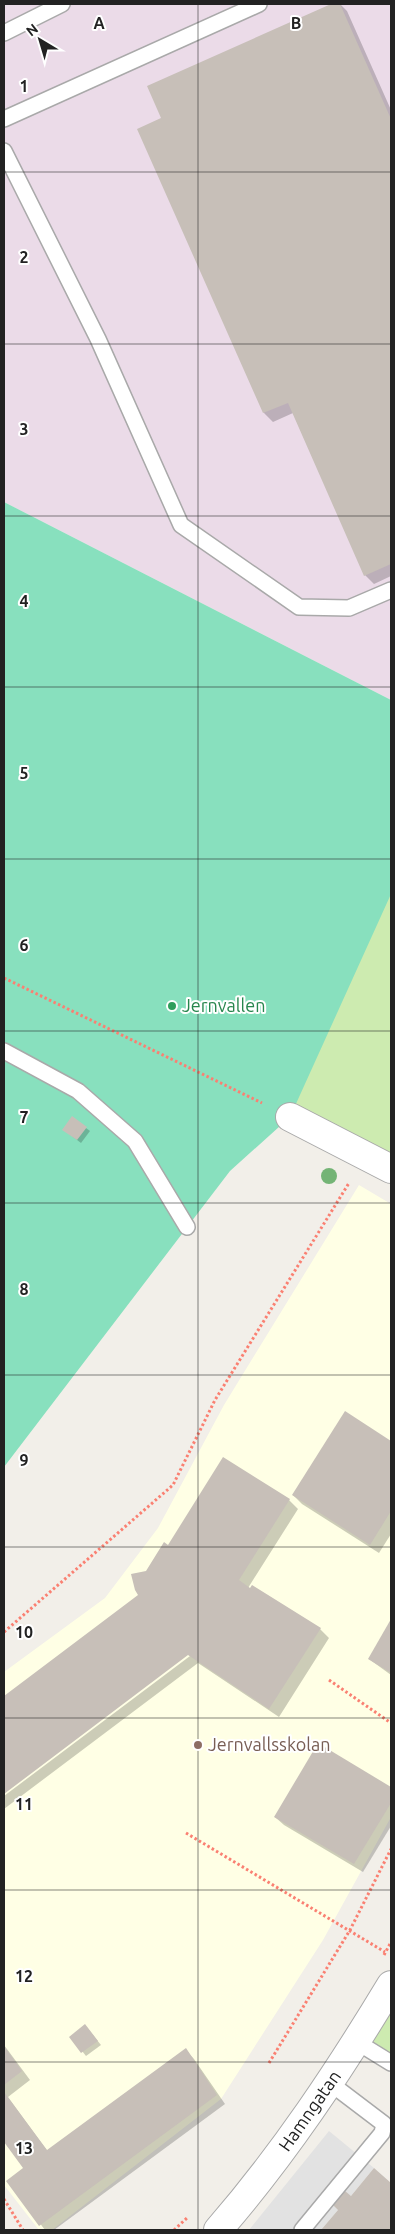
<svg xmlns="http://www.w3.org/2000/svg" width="395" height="2234" font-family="Ubuntu,sans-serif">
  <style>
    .industrial { fill: #ebdbe8 }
    .education { fill: #ffffe5 }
    .grass { fill: #cdebb0 }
    .pitch { fill: #88e0be }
    .parking { fill: #e2e2e2 }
    .shadow { fill: #0003 }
    .building { fill: #c7bfb8 }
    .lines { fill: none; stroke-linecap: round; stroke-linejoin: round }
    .lane-casing { stroke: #a9a9a9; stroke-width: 18 }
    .street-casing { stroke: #a9a9a9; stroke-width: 30 }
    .path { stroke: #fa8072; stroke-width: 3; stroke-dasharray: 2.5 2.5; stroke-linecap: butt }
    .lane { stroke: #fff; stroke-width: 15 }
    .street { stroke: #fff; stroke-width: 28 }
    .tree { fill: #74b475 }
    .grid { fill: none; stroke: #222; stroke-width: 1; stroke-opacity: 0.55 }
    .leisure-dot { fill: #2e9e5b; stroke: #fff; stroke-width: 2 }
    .education-dot { fill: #8d6e63; stroke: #fff; stroke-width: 2 }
    .labels { text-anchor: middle; stroke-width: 4; stroke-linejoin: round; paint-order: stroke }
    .leisure-label { font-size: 18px; fill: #27864d; stroke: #fff; text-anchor: start }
    .education-label { font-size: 18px; fill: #785e54; stroke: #fff; text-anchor: start }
    .street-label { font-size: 18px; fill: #222; stroke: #fff }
    .grid-label { font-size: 16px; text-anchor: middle; font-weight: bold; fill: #222; stroke: #fff; stroke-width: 4; stroke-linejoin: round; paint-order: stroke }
  </style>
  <rect width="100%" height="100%" fill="#f2efe9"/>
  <polygon class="industrial" points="4,4 391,4 391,700 4,502"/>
  <polygon class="education" points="359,1185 391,1204 391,1817 323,1940 221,2099 52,2230 39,2230 4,2185 4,1672 105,1598 158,1528 224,1405"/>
  <g class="grass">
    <polygon points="391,700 391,1169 195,1054"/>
    <polygon points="391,1985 391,2063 357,2042"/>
  </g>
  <polygon class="pitch" points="4,502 391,700 391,894 290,1117 230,1171 4,1467"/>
  <polygon class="parking" points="329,2131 374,2168 351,2196 344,2191 333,2205 338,2210 321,2230 249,2230"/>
  <g class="shadow">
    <polygon points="334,4 340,4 347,11 391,110 391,576 374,584 365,575 293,413 273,422 264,413 139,130 163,119 148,87"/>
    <polygon points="86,1128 90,1131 81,1143 68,1133"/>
    <polygon points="345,1413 391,1442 391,1534 379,1553 302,1504 293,1495"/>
    <polygon points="289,1500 298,1509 248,1588 320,1629 329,1638 279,1717 198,1663 4,1809 4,1796 194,1653 192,1651 4,1792 4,1698 140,1595 146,1572 168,1546"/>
    <polygon points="391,1622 391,1675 369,1659"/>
    <polygon points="318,1745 391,1788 391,1826 363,1872 284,1825 275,1817"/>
    <polygon points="85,2025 101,2045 86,2056 71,2037"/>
    <polygon points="4,2045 30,2080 8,2097 48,2152 186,2050 194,2059 225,2104 54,2230 45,2230 8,2181 25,2169 4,2140"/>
    <polygon points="374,2170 391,2184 391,2230 323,2230"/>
  </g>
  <g class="building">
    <polygon points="331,4 340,4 391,119 391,564 364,576 288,403 263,413 137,129 161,118 147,86"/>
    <polygon points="72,1116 87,1127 77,1140 62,1130"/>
    <polygon points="345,1411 391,1441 391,1511 370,1545 292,1495"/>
    <polygon points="223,1457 290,1499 239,1580 250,1588 252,1585 321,1628 269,1709 188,1655 4,1794 4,1696 138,1595 135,1590 131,1574 146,1571 164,1542 168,1545"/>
    <polygon points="391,1619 391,1673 368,1659"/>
    <polygon points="318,1743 391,1787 391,1803 354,1864 274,1817"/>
    <polygon points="85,2024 98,2041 81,2053 69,2037"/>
    <polygon points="4,2046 22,2071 4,2085"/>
    <polygon points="186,2048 217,2095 39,2226 6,2181 23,2168 4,2142 4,2092 47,2150"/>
    <polygon points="374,2168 391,2183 391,2230 321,2230 338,2210 333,2205 345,2191 351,2196"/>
  </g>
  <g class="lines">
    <g class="lane-casing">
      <g id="lane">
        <polyline points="4,33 62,4"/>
        <polyline points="4,119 259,4"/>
        <polyline points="4,151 98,339 181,525 299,607 349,608 391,590"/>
        <polyline points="4,1051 78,1091 135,1141 187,1227"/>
        <polyline points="357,2042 391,2063"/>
        <polyline points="302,2230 382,2133 384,2124 330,2083"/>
      </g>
    </g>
    <g class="street-casing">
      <g id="street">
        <polyline points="290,1117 391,1169"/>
        <path d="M218,2230C284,2154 339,2071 391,1985"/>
      </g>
    </g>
    <g class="path">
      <polyline points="4,978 262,1103"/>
      <polyline points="4,1632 173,1485 215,1400 349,1183"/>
      <polyline points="329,1680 391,1723"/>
      <polyline points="186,1833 385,1952"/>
      <polyline points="384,1955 391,1942"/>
      <polyline points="269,2063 350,1930 391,1849"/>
      <polyline points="4,2199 23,2230"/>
      <polyline points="174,2230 188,2217"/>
    </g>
    <use href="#lane" class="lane"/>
    <use href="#street" class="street"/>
  </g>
  <circle class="tree" cx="329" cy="1176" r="8"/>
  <path class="grid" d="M198,4V2230M4,172H391M4,344H391M4,516H391M4,687H391M4,859H391M4,1031H391M4,1203H391M4,1375H391M4,1547H391M4,1718H391M4,1890H391M4,2062H391"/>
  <circle class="leisure-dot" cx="172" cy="1006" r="5"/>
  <circle class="education-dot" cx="198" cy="1745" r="5"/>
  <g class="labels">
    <g class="leisure-label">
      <text x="182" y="1012">Jernvallen</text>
    </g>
    <g class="education-label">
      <text x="208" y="1751">Jernvallsskolan</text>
    </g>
    <g class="street-label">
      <text transform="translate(310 2111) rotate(-55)" y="6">Hamngatan</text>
    </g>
  </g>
  <g class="grid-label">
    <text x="99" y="29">A</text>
    <text x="296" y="29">B</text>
    <text x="24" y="92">1</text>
    <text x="24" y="263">2</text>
    <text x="24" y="435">3</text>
    <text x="24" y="607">4</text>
    <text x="24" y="779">5</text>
    <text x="24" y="951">6</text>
    <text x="24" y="1123">7</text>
    <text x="24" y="1295">8</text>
    <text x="24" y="1466">9</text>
    <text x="24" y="1638">10</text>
    <text x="24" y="1810">11</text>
    <text x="24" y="1982">12</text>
    <text x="24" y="2154">13</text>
  </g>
  <rect width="395" height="2234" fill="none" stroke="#222222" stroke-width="10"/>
  <g transform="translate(40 40) rotate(322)" stroke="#ffffff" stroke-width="4" paint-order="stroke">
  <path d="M0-4L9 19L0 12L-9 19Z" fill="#222222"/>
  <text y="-8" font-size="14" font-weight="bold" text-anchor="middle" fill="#222222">N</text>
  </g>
</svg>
